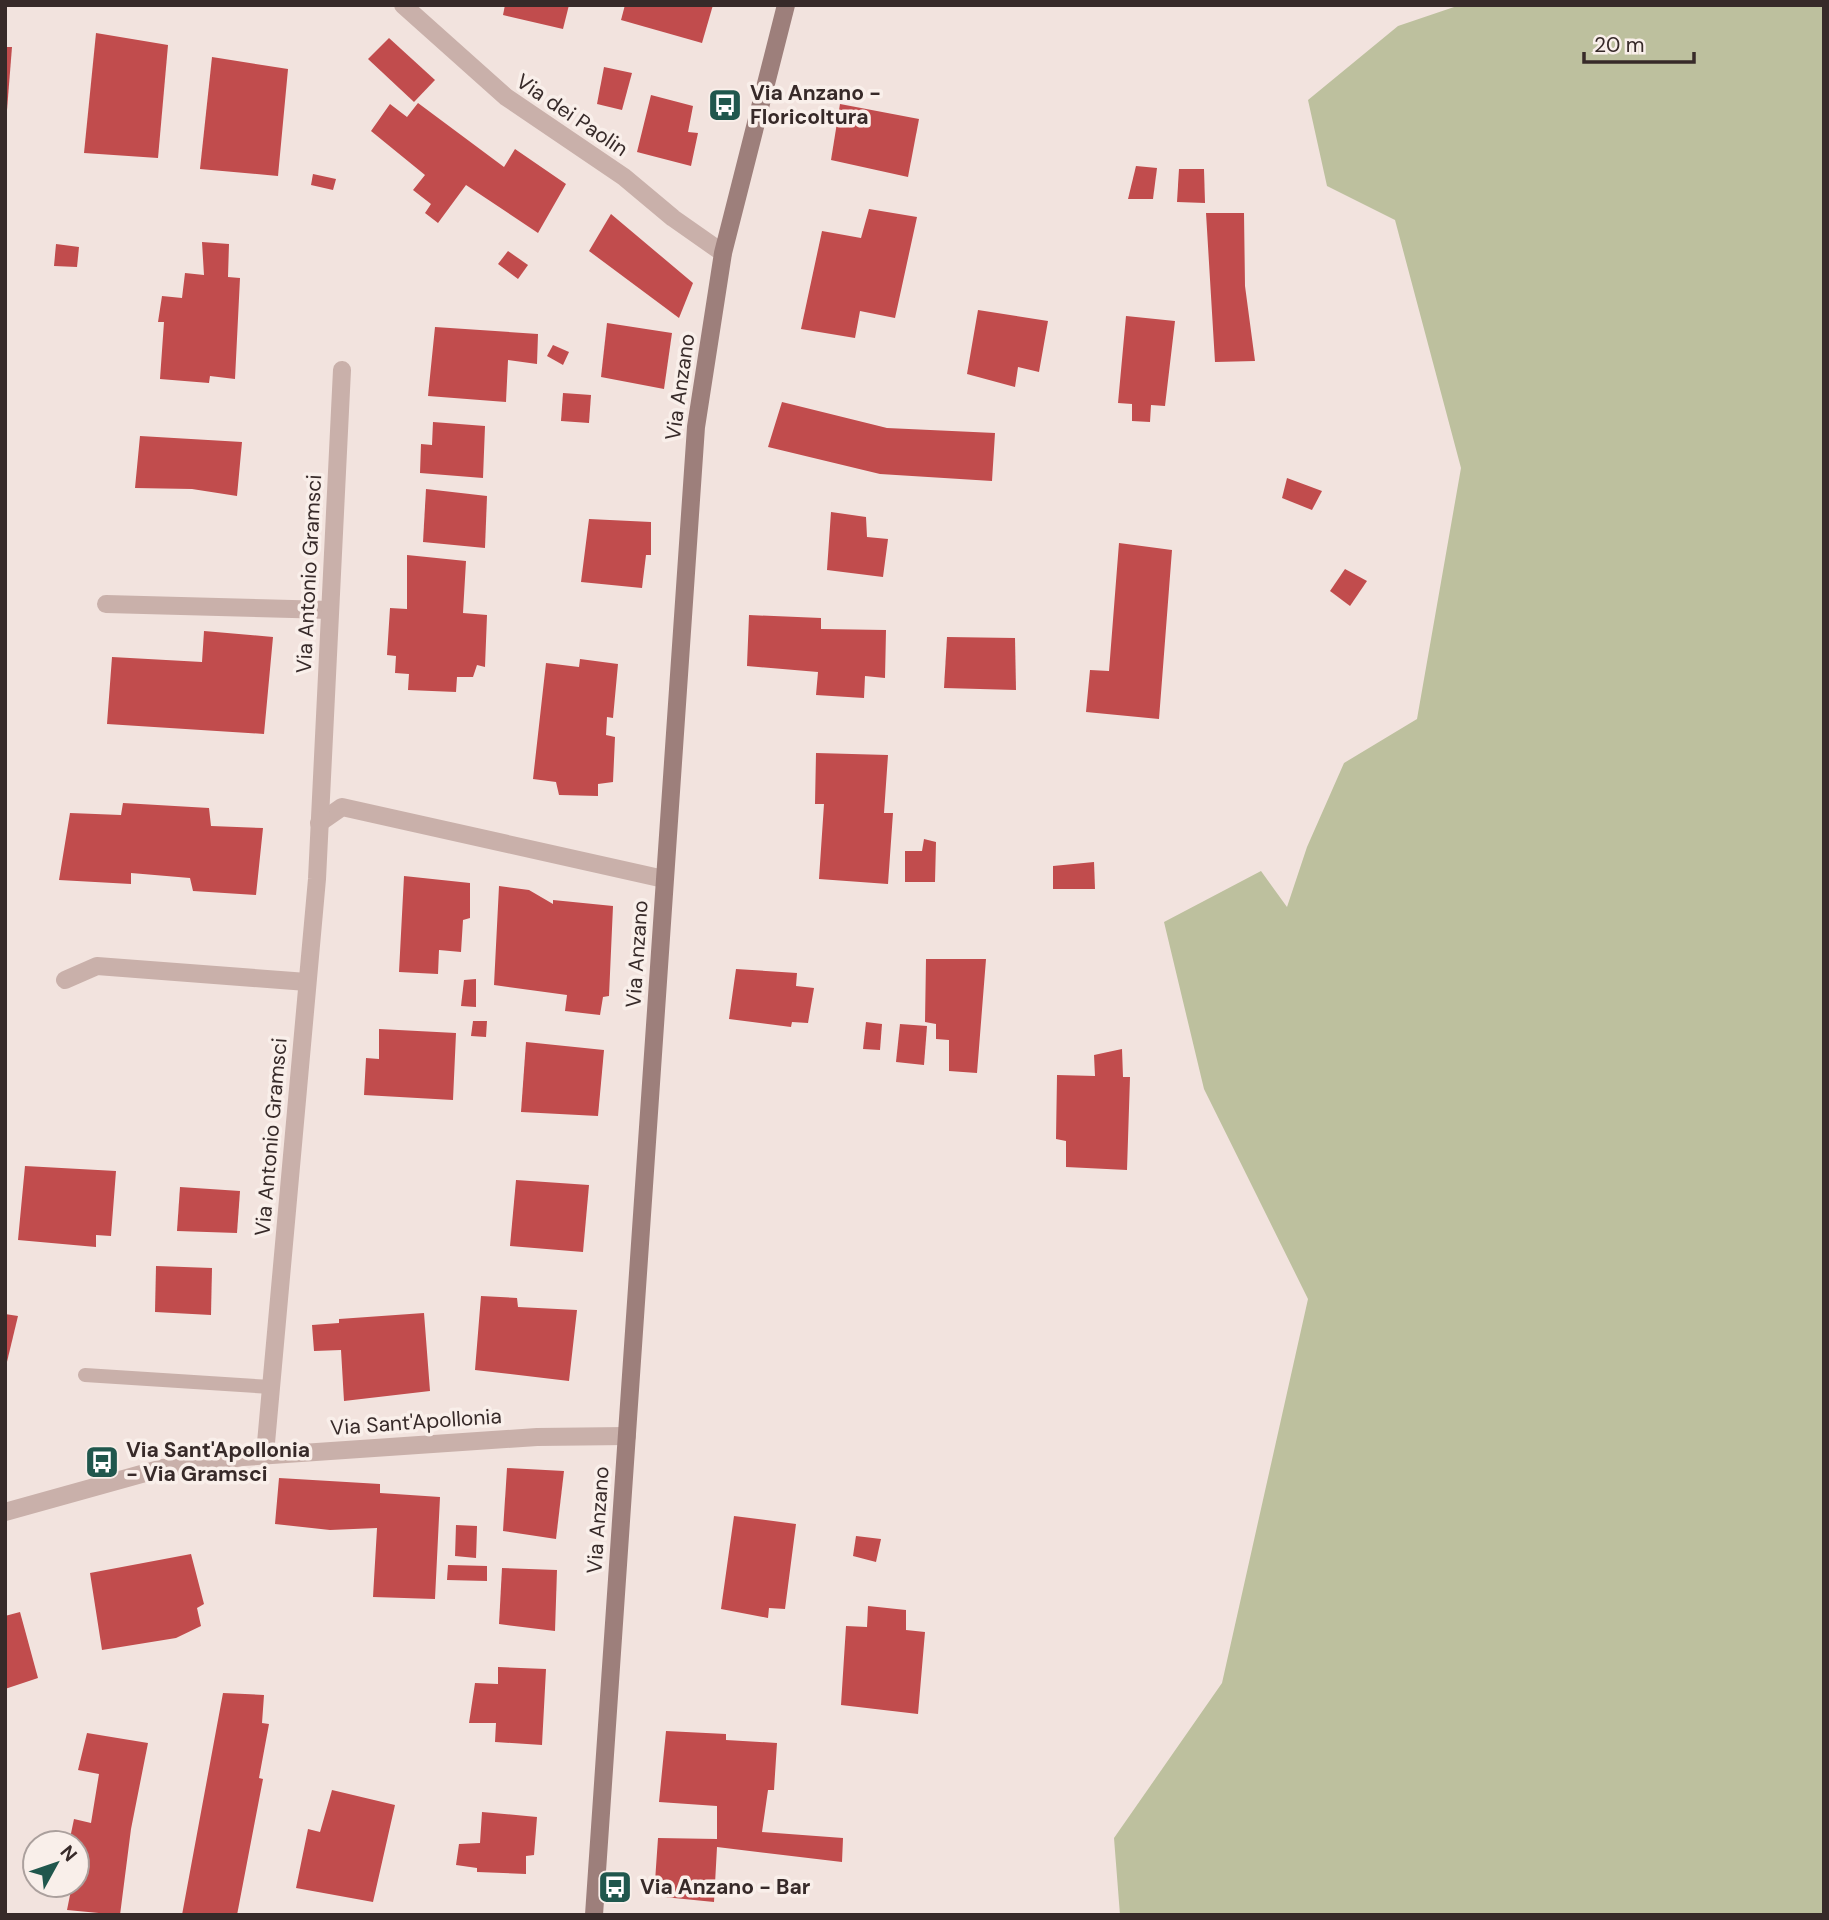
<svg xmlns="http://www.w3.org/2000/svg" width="1829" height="1920" font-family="'DM Sans',sans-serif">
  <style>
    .green { fill: #bdc09e }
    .building { fill: #c14c4d }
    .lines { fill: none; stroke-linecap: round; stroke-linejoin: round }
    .service { stroke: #c9b0aa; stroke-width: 14 }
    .minor { stroke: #c9b0aa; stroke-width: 18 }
    .secondary { stroke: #9d7f7b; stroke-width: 18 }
    .labels { text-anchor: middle; stroke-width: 7; stroke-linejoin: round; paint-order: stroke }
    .poi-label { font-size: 21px; font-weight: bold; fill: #372a29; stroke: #f9efea; text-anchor: start }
    .street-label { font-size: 21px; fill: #372a29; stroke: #f9efea }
  </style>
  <rect width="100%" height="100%" fill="#f2e3de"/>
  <polygon class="green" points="1460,5 1824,5 1824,1915 1120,1915 1114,1838 1222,1683 1308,1299 1204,1089 1164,922 1261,871 1287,907 1307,847 1344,763 1417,719 1461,468 1395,220 1327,186 1308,100 1398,26"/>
  <g class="building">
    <polygon points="505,5 569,5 563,29 503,15"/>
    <polygon points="625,5 713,5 702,43 621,20"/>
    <polygon points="96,33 168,45 158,158 84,153"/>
    <polygon points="389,38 435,80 414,102 368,59"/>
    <polygon points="5,47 12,47 7,110 5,110"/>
    <polygon points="212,57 288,69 278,176 200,169"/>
    <polygon points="604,67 632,73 622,110 597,104"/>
    <polygon points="651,95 693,106 688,132 698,133 691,166 637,152"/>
    <polygon points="418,103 504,167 515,149 566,184 538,233 466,185 438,223 425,213 431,204 413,190 425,175 371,131 390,104 407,117"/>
    <polygon points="840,104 919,119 908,177 831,160"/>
    <polygon points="1136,166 1157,168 1153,199 1128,199"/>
    <polygon points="1179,169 1204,169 1205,203 1177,202"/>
    <polygon points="313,174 336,179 333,190 311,185"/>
    <polygon points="869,209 917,217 895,318 860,311 855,338 801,329 822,231 861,238"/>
    <polygon points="1206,213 1244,213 1245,286 1255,361 1215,362"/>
    <polygon points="611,214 693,283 679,318 589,251"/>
    <polygon points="202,242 229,244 228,277 240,278 235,379 210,376 209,383 160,379 164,322 158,322 162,296 182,298 185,273 204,275"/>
    <polygon points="56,244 79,247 77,267 54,266"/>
    <polygon points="508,251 528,265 518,279 498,264"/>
    <polygon points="978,310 1048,321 1039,372 1018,367 1015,387 967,374"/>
    <polygon points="1126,316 1175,321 1165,406 1151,405 1150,422 1132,421 1132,404 1118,403"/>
    <polygon points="607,323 672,333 664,389 601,377"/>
    <polygon points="435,327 538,334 537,364 508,360 506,402 428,396"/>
    <polygon points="553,345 569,352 563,365 547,356"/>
    <polygon points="563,393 591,395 589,423 561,421"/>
    <polygon points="782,402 887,428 995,433 992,481 880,474 768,447"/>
    <polygon points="433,422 485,426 483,478 420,473 421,444 432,445"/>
    <polygon points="140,436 242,442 237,496 192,489 135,488"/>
    <polygon points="1287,478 1322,491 1312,510 1282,498"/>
    <polygon points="426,489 487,496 485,548 423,542"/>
    <polygon points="831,512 866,517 867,537 888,539 883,577 827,570"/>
    <polygon points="589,519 651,522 651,555 646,555 642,588 581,582"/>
    <polygon points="1119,543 1172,550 1159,719 1086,712 1090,670 1109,671"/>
    <polygon points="407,555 466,561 463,613 487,615 485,667 477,665 473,677 457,677 456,692 408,690 409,674 395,673 396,656 387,655 390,608 407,609"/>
    <polygon points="1345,569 1367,581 1350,606 1330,591"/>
    <polygon points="749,615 821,618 821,629 886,630 885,678 865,676 864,698 816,695 818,672 747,666"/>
    <polygon points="204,631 273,637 264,734 107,724 112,657 202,662"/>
    <polygon points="947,637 1015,638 1016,690 944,688"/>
    <polygon points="580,659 618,664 613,718 607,717 606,735 615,737 613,782 598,784 598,796 559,795 556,782 533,779 546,663 579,667"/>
    <polygon points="816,753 888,755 884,813 893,813 888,884 819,879 824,804 815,804"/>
    <polygon points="123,803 209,808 211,826 263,828 256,895 193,891 190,878 131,873 131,884 59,880 70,813 121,815"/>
    <polygon points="924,839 936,842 935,882 905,882 905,851 922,851"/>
    <polygon points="1094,862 1095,889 1053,889 1053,866"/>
    <polygon points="404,876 470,883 470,918 463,920 461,952 439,950 438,974 399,972"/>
    <polygon points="499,886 529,890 553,904 553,900 613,906 609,996 603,997 600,1015 565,1011 567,995 494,985"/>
    <polygon points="926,959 986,959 977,1073 949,1071 949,1040 936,1039 936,1024 925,1022"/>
    <polygon points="736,969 797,973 796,986 814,988 808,1023 792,1022 791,1027 729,1019"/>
    <polygon points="476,979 476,1007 461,1006 464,980"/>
    <polygon points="473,1021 487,1021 486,1037 471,1036"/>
    <polygon points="866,1022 882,1024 880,1050 863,1049"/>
    <polygon points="900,1024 927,1026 924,1065 896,1062"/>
    <polygon points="379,1029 456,1033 453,1100 364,1095 366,1058 379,1059"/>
    <polygon points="526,1042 604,1050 598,1116 521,1112"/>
    <polygon points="1122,1049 1123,1077 1130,1077 1127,1170 1066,1167 1066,1141 1056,1139 1057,1075 1095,1076 1094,1055"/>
    <polygon points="25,1166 116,1171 111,1236 96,1235 96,1247 18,1240"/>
    <polygon points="516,1180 589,1185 583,1252 510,1246"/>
    <polygon points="180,1187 240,1191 237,1233 177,1231"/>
    <polygon points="156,1266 212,1268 211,1315 155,1312"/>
    <polygon points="481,1296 517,1298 518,1307 577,1310 569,1381 475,1370"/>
    <polygon points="424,1313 430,1391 344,1401 341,1350 314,1351 312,1325 339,1323 339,1319"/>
    <polygon points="5,1314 18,1316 6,1366 5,1365"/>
    <polygon points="507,1468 564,1471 556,1539 503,1531"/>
    <polygon points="279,1478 380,1484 380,1493 440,1497 435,1599 373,1597 377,1528 330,1530 275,1524"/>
    <polygon points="734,1516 796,1524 785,1609 769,1608 768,1618 721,1609"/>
    <polygon points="456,1525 477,1526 476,1558 455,1556"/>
    <polygon points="856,1536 881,1539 876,1562 853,1556"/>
    <polygon points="191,1554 204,1604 197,1608 201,1626 176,1638 102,1650 90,1573"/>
    <polygon points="448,1565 487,1566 487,1581 447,1580"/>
    <polygon points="502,1568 557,1570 555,1631 499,1624"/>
    <polygon points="868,1606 906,1610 906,1630 925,1632 918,1714 841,1705 846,1626 867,1627"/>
    <polygon points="20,1612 38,1678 5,1689 5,1616"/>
    <polygon points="498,1667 546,1669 542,1745 495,1742 496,1723 469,1723 475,1683 498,1684"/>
    <polygon points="223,1693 264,1695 262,1723 269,1724 259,1778 263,1779 237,1915 182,1915"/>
    <polygon points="666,1731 726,1734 726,1740 777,1743 774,1790 768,1790 762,1832 843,1838 842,1862 717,1847 714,1902 654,1896 658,1838 717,1839 717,1806 659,1802"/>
    <polygon points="87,1733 148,1743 131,1829 120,1915 67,1910 72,1885 77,1885 80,1852 77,1843 69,1843 74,1819 91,1823 99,1774 78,1770"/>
    <polygon points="332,1790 395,1805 373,1902 296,1888 308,1829 320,1832"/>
    <polygon points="482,1812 537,1817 534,1855 526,1856 526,1874 477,1872 477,1868 456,1865 459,1844 480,1843"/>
  </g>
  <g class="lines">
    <polyline class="service" points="85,1375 271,1387"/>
    <g class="minor">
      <polyline points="403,5 506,97 624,177 673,218 723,253"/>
      <polyline points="106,604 330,610"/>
      <polyline points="319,823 342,807 664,879"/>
      <polyline points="65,980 97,966 307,982"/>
      <polyline points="265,1454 317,879 342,370"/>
      <polyline points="5,1512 163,1468 243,1457 537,1437 627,1436"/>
    </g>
    <polyline class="secondary" points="594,1915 696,427 723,253 786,5"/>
  </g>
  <defs>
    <g id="bus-square" transform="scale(1.75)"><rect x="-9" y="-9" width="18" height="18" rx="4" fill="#20574d" stroke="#f9efea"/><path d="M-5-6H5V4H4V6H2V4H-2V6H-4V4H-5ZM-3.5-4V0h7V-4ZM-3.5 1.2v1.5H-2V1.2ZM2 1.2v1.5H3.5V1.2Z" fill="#fff"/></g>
  </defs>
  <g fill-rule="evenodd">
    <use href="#bus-square" x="725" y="105"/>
    <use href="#bus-square" x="102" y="1462"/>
    <use href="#bus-square" x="615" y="1887"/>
  </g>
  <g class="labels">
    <g class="poi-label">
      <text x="750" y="100">Via Anzano -<tspan x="750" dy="24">Floricoltura</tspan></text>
      <text x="126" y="1457">Via Sant'Apollonia<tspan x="126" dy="24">- Via Gramsci</tspan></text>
      <text x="640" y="1894">Via Anzano - Bar</text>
    </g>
    <g class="street-label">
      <text transform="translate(572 115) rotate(34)" y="7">Via dei Paolin</text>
      <text transform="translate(680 387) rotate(-82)" y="7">Via Anzano</text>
      <text transform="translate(309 574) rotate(-87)" y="7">Via Antonio Gramsci</text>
      <text transform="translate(637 954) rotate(-86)" y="7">Via Anzano</text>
      <text transform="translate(271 1137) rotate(-85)" y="7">Via Antonio Gramsci</text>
      <text transform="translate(416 1422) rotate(-4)" y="7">Via Sant'Apollonia</text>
      <text transform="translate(598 1520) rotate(-86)" y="7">Via Anzano</text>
    </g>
  </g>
  <rect width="1829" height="1920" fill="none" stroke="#372a29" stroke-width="14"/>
  <g transform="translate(56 1864) rotate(50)"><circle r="33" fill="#f9efea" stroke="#aba09d" stroke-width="2"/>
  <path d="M0-5L12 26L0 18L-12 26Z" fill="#20574d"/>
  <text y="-10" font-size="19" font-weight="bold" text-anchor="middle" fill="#372a29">N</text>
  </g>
  <path d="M1584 52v10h110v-10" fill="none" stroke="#372a29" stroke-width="3.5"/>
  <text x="1594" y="52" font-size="21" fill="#372a29" stroke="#f9efea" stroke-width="5" paint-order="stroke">20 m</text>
</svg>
